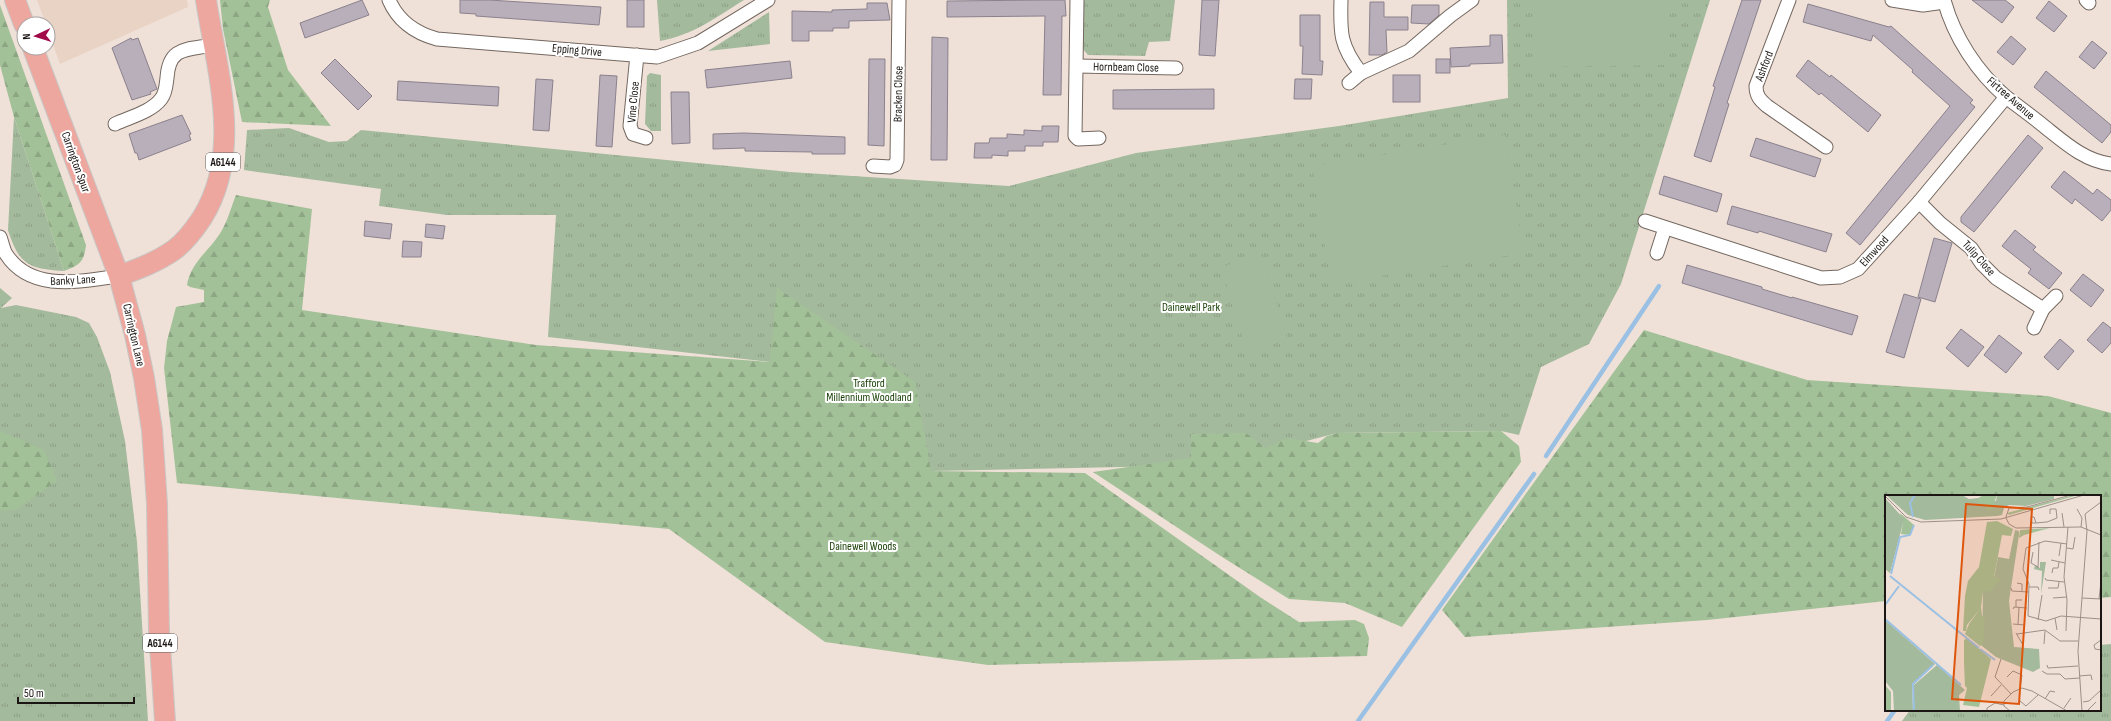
<svg xmlns="http://www.w3.org/2000/svg" width="2111" height="721" font-family="'Sofia Sans Condensed',sans-serif">
  <style>
    .built { fill: #e8d3c5 }
    .grass { fill: url(#grass-tufts) }
    .forest { fill: url(#forest-firs) }
    .pitch { fill: #a4ba9d }
    .lines { fill: none; stroke-linecap: round; stroke-linejoin: round }
    .stream { stroke: #9ac0e3; stroke-width: 4.5 }
    .building { fill: #b8afbb; stroke: #8a818d }
    .minor-casing { stroke: #73675f; stroke-width: 15 }
    .primary-casing { stroke: #c8c7c6; stroke-width: 22 }
    .minor { stroke: #fff; stroke-width: 13 }
    .primary { stroke: #eea79e; stroke-width: 20 }
    .labels { text-anchor: middle; stroke-width: 4; stroke-linejoin: round; paint-order: stroke }
    .shield { fill: #fff; stroke: #5f5c5a; stroke-width: 1 }
    .shield-label { font-size: 11px; font-weight: bold; fill: #1b1613 }
    .street-label { font-size: 12px; fill: #1b1613; stroke: #fff }
    .park-label { font-size: 12px; fill: #1c4309; stroke: #fff }
    .inset-river { fill: none; stroke: #9ac0e3; stroke-width: 2 }
    .inset-road { fill: none; stroke: #9b9089; stroke-width: 1 }
    .view { fill: #de560c; fill-opacity: 0.15; stroke: #de560c; stroke-width: 2 }
    .inset-edge { fill: none; stroke: #1b1613; stroke-width: 2 }
  </style>
  <defs>
    <pattern id="grass-tufts" width="24" height="20" patternUnits="userSpaceOnUse"><rect width="24" height="20" fill="#a4ba9d"/><path d="M3 7l-1-3M5 7V3M7 7l1-3M15 17l-1-3M17 17v-4M19 17l1-3" fill="none" stroke="#8d9f86"/></pattern>
    <pattern id="forest-firs" width="22" height="20" patternUnits="userSpaceOnUse"><rect width="22" height="20" fill="#a3c198"/><path d="M5 1l3.5 6h-7zM16 11l3.5 6h-7z" fill="#8ca582"/></pattern>
  </defs>
  <rect width="100%" height="100%" fill="#f0e1d8"/>
  <polygon class="built" points="37,0 187,0 188,7 60,64 48,31 48,24 46,24"/>
  <g class="grass">
    <path d="M657,0H744C715,18 693,35 660,41Z"/>
    <polygon points="1083,0 1175,0 1170,41 1149,42 1145,56 1088,55 1082,48"/>
    <polygon points="1507,0 1710,0 1621,284 1589,344 1541,367 1519,435 1501,431 1337,433 1215,465 931,471 770,362 548,337 556,215 447,215 379,206 381,189 244,170 247,130 289,128 329,142 347,141 361,130 790,172 1009,186 1136,153 1339,126 1508,98"/>
    <polygon points="769,12 770,44 708,51"/>
    <polygon points="650,73 661,75 661,131 651,131 645,124 647,76"/>
    <path d="M14,117L64,271C29,269 19,265 8,230Z"/>
    <polygon points="0,288 12,298 1,308 16,305 76,317 89,323 97,337 110,372 125,441 137,542 148,721 0,721"/>
    <polygon points="2111,644 2111,721 1902,721 1910,710 2100,710 2100,645"/>
  </g>
  <g class="forest">
    <polygon points="220,0 270,0 268,7 288,70 331,126 242,122 223,29"/>
    <path d="M0,5L86,245C84,262 80,265 64,271L14,117L0,65Z"/>
    <path d="M236,195L312,209L302,310L536,345L770,362L777,288L915,382L931,471L1085,473L1260,597L1299,622L1355,620L1364,624L1369,638L1367,656L988,665L825,642L669,529L177,483L164,368L167,341L176,307L204,302V290L190,287L187,285C191,261 211,250 222,230C228,220 231,207 236,195Z"/>
    <polygon points="1644,330 1807,380 2048,396 2111,413 2111,597 2100,598 2100,496 1886,496 1886,601 1707,620 1465,637 1442,610"/>
    <polygon points="0,431 44,450 57,481 15,510 0,510"/>
    <polygon points="1501,431 1519,446 1521,462 1402,627 1345,603 1289,599 1219,555 1093,472 1191,458 1191,434 1246,433 1266,448 1287,438 1318,443 1327,436 1337,433"/>
  </g>
  <g class="pitch">
    <polygon points="1534,0 1664,0 1665,65 1535,67"/>
    <polygon points="1505,135 1524,253 1331,284 1312,166"/>
    <polygon points="1262,255 1287,337 1246,350 1221,267"/>
  </g>
  <g class="lines">
    <g class="stream">
      <polyline points="1546,456 1659,286"/>
      <polyline points="1358,721 1534,474"/>
      <polyline points="1887,721 1895,710"/>
    </g>
  </g>
  <g class="building">
    <polygon points="362,0 369,15 305,38 300,23"/>
    <polygon points="460,0 489,0 601,7 599,25 476,16 476,14 460,13"/>
    <rect x="627" y="0" width="17" height="27"/>
    <polygon points="1046,0 1065,0 1066,16 1062,16 1061,95 1043,95 1045,16 947,17 947,1"/>
    <polygon points="1202,0 1219,0 1215,56 1199,55"/>
    <polygon points="1742,0 1761,0 1727,103 1729,104 1711,162 1694,156 1715,87 1713,86"/>
    <polygon points="1972,0 2005,0 2014,7 2002,23"/>
    <polygon points="2049,1 2067,16 2054,32 2036,18"/>
    <polygon points="1370,2 1384,2 1384,17 1408,17 1408,30 1386,30 1387,52 1382,55 1369,55"/>
    <polygon points="867,3 887,3 890,20 849,21 849,28 833,28 833,31 809,31 809,41 792,41 792,11 832,12 832,10 867,9"/>
    <polygon points="1808,4 1889,27 1891,26 1973,100 1970,103 1975,107 1860,245 1846,233 1950,106 1912,72 1913,70 1873,35 1871,41 1803,22"/>
    <polygon points="1412,5 1439,5 1439,15 1429,24 1411,23"/>
    <polygon points="1300,15 1320,15 1320,61 1323,61 1322,75 1302,74 1303,46 1300,46"/>
    <polygon points="1490,35 1502,35 1503,63 1470,64 1470,66 1451,67 1450,48 1490,46"/>
    <polygon points="2011,36 2026,49 2013,65 1997,52"/>
    <polygon points="932,37 948,38 947,160 931,160"/>
    <polygon points="131,38 132,40 138,38 157,89 150,92 151,94 132,100 112,48"/>
    <polygon points="2092,41 2107,53 2094,69 2079,57"/>
    <polygon points="335,59 372,96 358,110 321,73"/>
    <polygon points="869,59 885,59 884,146 868,145"/>
    <rect x="1436" y="59" width="14" height="14"/>
    <polygon points="1808,60 1830,77 1831,75 1881,115 1868,132 1821,93 1819,95 1796,76"/>
    <polygon points="790,61 792,78 707,88 705,70"/>
    <polygon points="2046,71 2111,125 2111,132 2102,143 2034,87"/>
    <polygon points="600,75 617,76 612,147 596,146"/>
    <rect x="1393" y="75" width="27" height="27"/>
    <polygon points="536,79 553,80 549,131 533,130"/>
    <polygon points="1295,79 1312,79 1311,99 1294,99"/>
    <polygon points="398,81 499,87 498,106 397,100"/>
    <polygon points="1214,89 1214,109 1113,109 1113,90"/>
    <polygon points="671,92 689,92 690,143 672,144"/>
    <polygon points="182,115 191,134 189,135 191,140 139,160 137,153 135,153 129,134"/>
    <polygon points="1042,126 1059,126 1058,142 1043,142 1043,146 1025,146 1025,151 1008,151 1008,156 992,155 992,158 974,158 975,143 989,143 990,138 1007,138 1007,134 1024,135 1024,130 1042,131"/>
    <polygon points="744,133 845,137 845,154 812,154 812,152 745,151 745,148 713,149 713,134"/>
    <polygon points="2028,135 2043,148 1974,232 1961,222 1961,217"/>
    <polygon points="1756,138 1821,159 1815,177 1750,156"/>
    <polygon points="2064,171 2093,194 2097,189 2111,200 2111,210 2102,221 2075,199 2072,204 2051,187"/>
    <polygon points="1664,176 1722,194 1717,212 1659,194"/>
    <polygon points="1732,206 1832,234 1826,252 1759,231 1758,233 1727,224"/>
    <polygon points="365,221 392,224 390,239 364,236"/>
    <polygon points="426,224 445,226 443,239 425,237"/>
    <polygon points="2015,230 2036,247 2033,250 2062,273 2049,289 2028,273 2031,269 2002,246"/>
    <polygon points="1934,238 1952,243 1935,302 1918,297"/>
    <polygon points="403,241 422,242 421,257 402,257"/>
    <polygon points="1687,265 1762,287 1762,289 1792,298 1792,297 1858,316 1852,335 1682,283"/>
    <polygon points="2083,274 2104,290 2091,307 2070,290"/>
    <polygon points="1904,294 1921,299 1904,358 1886,352"/>
    <polygon points="2103,322 2111,328 2111,343 2102,353 2087,340"/>
    <polygon points="1961,329 1984,347 1968,367 1946,348"/>
    <polygon points="1999,335 2022,353 2006,373 1984,355"/>
    <polygon points="2060,339 2074,351 2058,370 2044,357"/>
  </g>
  <g class="lines">
    <g class="minor-casing">
      <g id="minor">
        <path d="M389,0C398,21 415,33 437,39L657,57L698,43L768,0"/>
        <polyline points="1077,0 1075,136 1078,139 1099,138"/>
        <path d="M1341,0C1340,33 1340,46 1361,73"/>
        <path d="M1789,0L1756,86C1756,96 1760,100 1767,106L1826,147"/>
        <polyline points="1892,0 1923,5 1944,2"/>
        <path d="M1944,0C1954,37 1977,72 2006,97C2019,107 2033,117 2045,127C2065,143 2085,161 2111,164"/>
        <polyline points="2086,0 2089,3"/>
        <polyline points="637,55 630,126 633,134 646,138"/>
        <polyline points="1077,66 1176,68"/>
        <polyline points="1349,83 1361,73 1409,51 1450,16 1472,0"/>
        <path d="M115,124C130,117 151,112 161,99C166,93 166,85 167,78C169,46 187,50 213,45"/>
        <polyline points="873,166 890,167 895,165 897,160 899,0"/>
        <polyline points="1919,202 1940,223 1971,248 1982,264 1996,278 2043,309"/>
        <polyline points="1645,221 1821,278 1840,277 1858,269 1919,202 2006,97"/>
        <path d="M0,237C2,242 3,249 6,254C31,293 81,281 119,276"/>
        <polyline points="1657,253 1665,228"/>
        <polyline points="2034,328 2043,309 2056,296"/>
      </g>
    </g>
    <g class="primary-casing">
      <g id="primary">
        <polyline points="15,0 24,24"/>
        <polyline points="33,48 119,276 135,335 144,378 152,430 157,504 159,631 165,721"/>
        <path d="M119,276C138,269 157,262 174,250C185,242 194,230 202,218C243,153 217,71 206,0"/>
      </g>
    </g>
    <use href="#minor" class="minor"/>
    <use href="#primary" class="primary"/>
  </g>
  <g class="labels">
    <g class="shield">
      <rect x="206" y="153" width="34" height="18" rx="3"/>
      <rect x="143" y="634" width="34" height="18" rx="3"/>
    </g>
    <g class="shield-label">
      <text x="223" y="166">A6144</text>
      <text x="160" y="647">A6144</text>
    </g>
    <g class="street-label">
      <text transform="translate(577 50) rotate(5)" y="4">Epping Drive</text>
      <text transform="translate(1764 66) rotate(-69)" y="4">Ashford</text>
      <text transform="translate(1126 67) rotate(1)" y="4">Hornbeam Close</text>
      <text transform="translate(898 94) rotate(-89)" y="4">Bracken Close</text>
      <text transform="translate(2011 98) rotate(41)" y="4">Firtree Avenue</text>
      <text transform="translate(633 102) rotate(-85)" y="4">Vine Close</text>
      <text transform="translate(76 162) rotate(70)" y="4">Carrington Spur</text>
      <text transform="translate(1874 251) rotate(-48)" y="4">Elmwood</text>
      <text transform="translate(1979 258) rotate(48)" y="4">Tulip Close</text>
      <text transform="translate(73 280) rotate(-3)" y="4">Banky Lane</text>
      <text transform="translate(134 335) rotate(77)" y="4">Carrington Lane</text>
    </g>
    <g class="park-label">
      <text x="1191" y="311">Dainewell Park</text>
      <text x="869" y="387">Trafford<tspan x="869" dy="14">Millennium Woodland</tspan></text>
      <text x="863" y="550">Dainewell Woods</text>
    </g>
  </g>
  <g transform="translate(1885 495)">
    <rect width="216" height="216" fill="#f0e1d8"/>
    <path d="M1,0H77L84,4L93,3V8L111,6L112,0H169V4L141,11L124,10L119,13L117,20L112,21L40,25L23,20ZM130,35L134,36V40L124,106L129,152L154,154L155,173L148,177L111,162L97,151L98,97L109,83L113,62L124,64ZM155,67H161L156,99L157,76L149,74L150,70L155,73ZM0,125L50,169L27,189L28,216H9L8,196L0,186ZM52,170L80,195L74,200L75,216H29V190Z" fill="#a4ba9d"/>
    <path d="M99,0H112L106,15L103,16L100,8H93V3ZM189,0H193L124,20L122,18ZM15,18L29,30L25,40L16,39L18,27ZM112,26L128,34L126,41L117,40L109,82L116,84L106,96L98,97L96,112L97,121H100L98,150L95,151L80,139L84,129L95,114L82,130L81,136H78L80,101L83,86L94,72L102,27ZM165,33L139,40L134,43L135,35ZM82,143L106,164L94,212L78,210L82,193L80,191L79,168V145ZM0,190L6,197V216H0Z" fill="#a3c198"/>
    <path d="M0,3L19,24L5,78L0,74ZM124,134L125,152L114,153L113,135ZM131,155L151,156V168L131,167Z" fill="#a4ba9d"/>
    <path class="inset-river" d="M28,22L25,8L30,0M6,79L15,42L25,40L29,30M5,81L94,153M0,110L14,91M0,124L76,190M95,154L110,165M29,216L28,189L48,170"/>
    <path class="inset-road" d="M0,1L21,22L36,27L116,24L199,0M192,14L197,23L196,32M177,18L179,32M121,22L124,13L142,12L186,0M121,23L124,29L131,33L196,32L216,40M151,28L149,22H146L147,28H151L161,27H162L172,23L171,14H165V19M182,49L160,46L141,53L138,74L144,89L143,121L161,126L176,121L216,124M182,53L188,54L190,42M148,57L146,68L153,72M174,61L176,48M166,65L180,68M153,73L154,47M167,78L168,73H173L174,67M160,83L161,85L179,87M132,88L137,89V96M144,92H153L154,95M126,93L127,96L144,97M163,93H173L174,87M168,103L182,102M197,103L216,104M214,104L216,87M131,112V105H137M128,114L129,112L142,113M170,123L172,135M153,125L157,100M128,129L140,130M133,129L134,113M181,136L182,105L179,82L183,32M131,138L138,150M132,139L160,135L175,146H193M216,145L209,150L210,154L216,155M159,149L160,136M116,164L110,182L126,199M162,170L163,173L193,171M157,176L162,179H175L180,184L195,183M194,181L206,180L207,185M122,182L128,176L137,180L135,194M106,201L116,190M160,204L165,196L170,197M135,206L141,211L153,200M198,207L204,206L216,195M179,213L186,203M102,216V213L110,208L119,210M125,216L119,211V206L128,197L137,193L147,196L182,216M197,216L193,156L202,36L200,19L216,7M202,216L211,207"/>
    <path class="view" d="M81,9L147,14L134,209L67,204Z"/>
    <rect width="216" height="216" class="inset-edge"/>
  </g>
  <g transform="translate(36 36) rotate(266)"><circle r="19" fill="#ffffff" stroke="#a4a2a1"/>
  <path d="M0-3L7 15L0 10L-7 15Z" fill="#a1094b"/>
  <text y="-6" font-size="11" font-weight="bold" text-anchor="middle" fill="#1b1613">N</text>
  </g>
  <path d="M18 697v6h116v-6" fill="none" stroke="#1b1613" stroke-width="2"/>
  <text x="24" y="697" font-size="12" fill="#1b1613" stroke="#ffffff" stroke-width="3" paint-order="stroke">50 m</text>
</svg>
